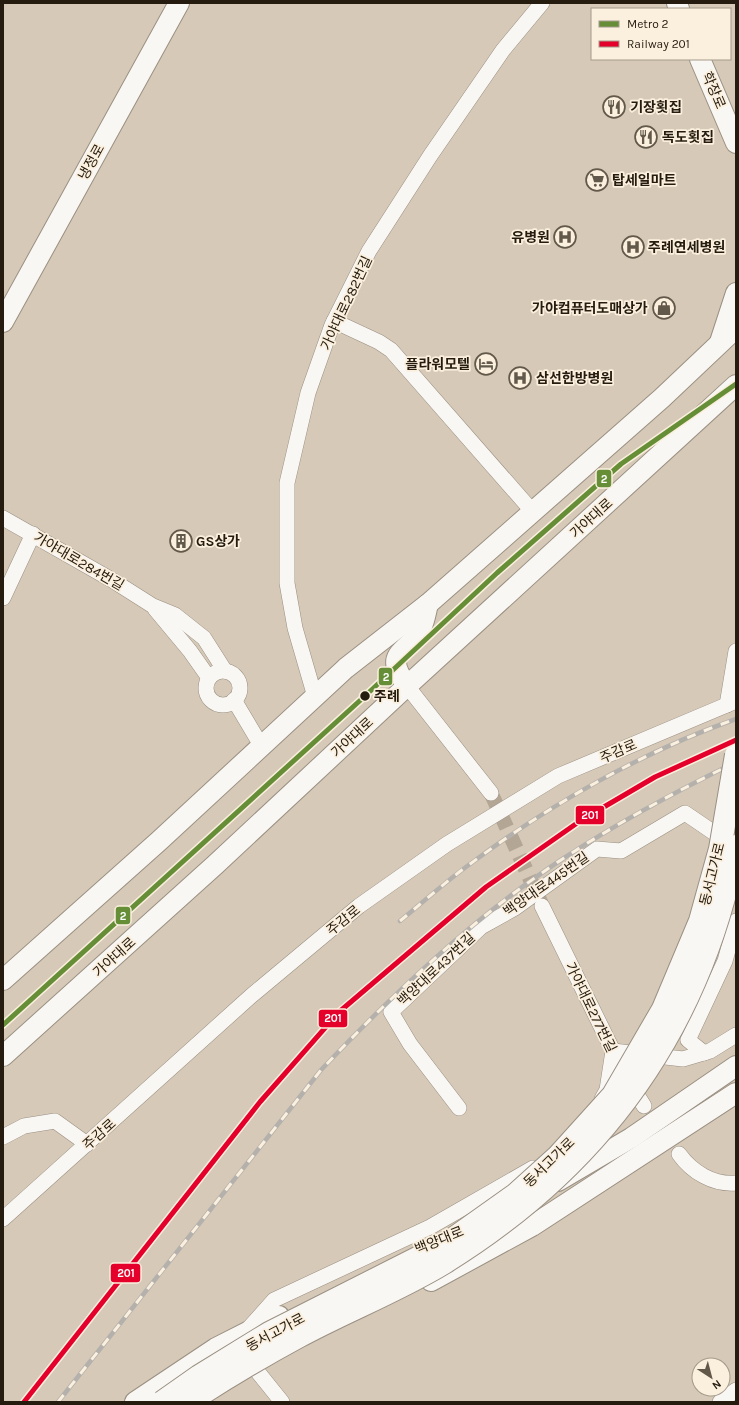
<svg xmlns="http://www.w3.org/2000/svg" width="739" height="1405" font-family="Karla,'Noto Sans KR',sans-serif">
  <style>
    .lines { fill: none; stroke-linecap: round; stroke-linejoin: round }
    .minor-tunnel { stroke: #b3a695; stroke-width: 15; stroke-dasharray: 15 8; stroke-linecap: butt }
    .minor-casing { stroke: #9a9082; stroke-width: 16 }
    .major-casing { stroke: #9a9082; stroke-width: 22 }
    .minor { stroke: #f9f7f4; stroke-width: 15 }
    .major { stroke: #f9f7f4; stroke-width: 20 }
    .rail-casing { stroke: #b4b1ad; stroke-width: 4.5 }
    .rail { stroke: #fbefde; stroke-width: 3; stroke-dasharray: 9; stroke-linecap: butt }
    .highway-bridge-casing { stroke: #9a9082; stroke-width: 24; stroke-linecap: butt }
    .highway-bridge { stroke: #f9f7f4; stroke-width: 22 }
    .rail-1-casing { stroke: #fbefde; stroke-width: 8 }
    .rail-1 { stroke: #e4002b; stroke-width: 5 }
    .metro-1-casing { stroke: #fbefde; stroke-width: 8 }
    .metro-1 { stroke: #658e37; stroke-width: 5 }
    .stop-dot { fill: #251c0f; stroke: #fbefde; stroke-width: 1.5 }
    .labels { text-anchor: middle; stroke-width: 3.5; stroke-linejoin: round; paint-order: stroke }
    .street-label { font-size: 14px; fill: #251c0f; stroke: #fbefde }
    .poi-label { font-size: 14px; font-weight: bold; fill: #251c0f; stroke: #fbefde; text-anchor: start }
    .stop-label { font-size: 14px; font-weight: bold; fill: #251c0f; stroke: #fbefde; text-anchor: start }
    .line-badge { stroke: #fbefde; stroke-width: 1.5 }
    .badge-label { font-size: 11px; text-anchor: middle; font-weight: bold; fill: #fff }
  </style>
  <rect width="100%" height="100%" fill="#d6c9b7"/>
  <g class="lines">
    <polyline class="minor-tunnel" points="491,793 541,903"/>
    <g class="minor-casing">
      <g id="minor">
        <polyline points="334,321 379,342 391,350 533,512"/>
        <polyline points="3,518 112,580 153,606 175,615 204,638 225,671"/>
        <polyline points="3,598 33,534"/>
        <polyline points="155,609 190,651 209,678"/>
        <circle cx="223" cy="688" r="17"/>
        <polyline points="407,686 491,793"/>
        <polyline points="315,697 295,628 287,583 287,483 308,393 332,325 369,251 430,156 503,50 542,3"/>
        <polyline points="234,700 262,747"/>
        <polyline points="727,705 736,651"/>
        <polyline points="542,906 617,1059"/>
        <polyline points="704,1053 688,1040 725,961 736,921"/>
        <polyline points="629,1082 644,1106"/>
        <polyline points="602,1099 607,1090 613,1051 683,1059 710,1051 736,1035"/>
        <polyline points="459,1108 410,1044 391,1012 481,927 515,908 597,849 621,851 685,813 729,843"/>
        <polyline points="3,1137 24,1126 55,1121 87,1144"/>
        <path d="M679,1154C692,1172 713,1185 736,1183"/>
        <polyline points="3,1219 251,996 359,906 447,844 558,776 736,701"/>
        <polyline points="249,1328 274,1300 430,1227 533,1168"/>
        <polyline points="245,1356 282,1402"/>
        <polyline points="720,1402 736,1390"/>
      </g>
    </g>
    <g class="major-casing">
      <g id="major">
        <polyline points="677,3 679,9"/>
        <polyline points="700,59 736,143"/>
        <polyline points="3,322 179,3"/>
        <polyline points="720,342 736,293"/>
        <path d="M407,686C381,650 408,655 421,628C425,621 426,611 428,604"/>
        <polyline points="3,980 159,841 346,668 428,604 662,398 736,328"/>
        <polyline points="3,1056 215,865 407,686 736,385"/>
        <polyline points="558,1181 631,1138 736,1066"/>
        <polyline points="431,1281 532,1226 736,1093"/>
        <polyline points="135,1402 216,1348 279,1316"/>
      </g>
    </g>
    <use href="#minor" class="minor"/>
    <use href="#major" class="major"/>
    <g class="rail-casing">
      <g id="rail">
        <path d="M400,921C422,903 443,884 466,867C546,807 641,752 736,719"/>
        <path d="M58,1402L321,1070C394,993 475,916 564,858C619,822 677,791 736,762"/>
      </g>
    </g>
    <use href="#rail" class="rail"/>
    <g class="highway-bridge-casing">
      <g id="highway-bridge">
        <polyline points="162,1402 199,1376 269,1333 447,1243 516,1194 557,1157 613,1095 663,1009 700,921 720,849 736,755"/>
        <path d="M189,1402C224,1379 261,1357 298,1337C346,1311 398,1291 444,1263C601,1166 701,1028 736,846"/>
      </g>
    </g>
    <use href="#highway-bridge" class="highway-bridge"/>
    <g class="rail-1-casing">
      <polyline id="rail-1" points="24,1402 260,1102 339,1012 486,887 580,821 655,777 736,740"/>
    </g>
    <use href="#rail-1" class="rail-1"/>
    <g class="metro-1-casing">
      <polyline id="metro-1" points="3,1025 365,696 497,573 621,464 736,384"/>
    </g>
    <use href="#metro-1" class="metro-1"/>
  </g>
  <defs>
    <g id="restaurant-ring" transform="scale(1.15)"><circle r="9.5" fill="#fbefde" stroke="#63594a" stroke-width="1.5"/><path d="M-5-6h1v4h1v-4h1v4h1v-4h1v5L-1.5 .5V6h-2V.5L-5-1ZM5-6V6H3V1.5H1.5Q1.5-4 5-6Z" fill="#63594a"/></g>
    <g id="supermarket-ring" transform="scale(1.15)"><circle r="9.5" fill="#fbefde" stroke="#63594a" stroke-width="1.5"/><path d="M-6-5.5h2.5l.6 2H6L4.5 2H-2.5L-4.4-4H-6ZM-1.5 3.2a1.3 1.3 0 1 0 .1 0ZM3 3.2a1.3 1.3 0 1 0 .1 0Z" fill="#63594a"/></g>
    <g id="hospital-ring" transform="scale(1.15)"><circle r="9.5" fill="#fbefde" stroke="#63594a" stroke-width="1.5"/><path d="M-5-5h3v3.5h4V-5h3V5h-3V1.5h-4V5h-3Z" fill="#63594a"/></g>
    <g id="shop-ring" transform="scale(1.15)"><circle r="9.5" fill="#fbefde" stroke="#63594a" stroke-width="1.5"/><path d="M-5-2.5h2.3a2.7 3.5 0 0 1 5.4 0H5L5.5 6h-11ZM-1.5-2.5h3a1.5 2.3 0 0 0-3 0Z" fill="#63594a"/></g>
    <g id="hotel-ring" transform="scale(1.15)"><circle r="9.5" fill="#fbefde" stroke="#63594a" stroke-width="1.5"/><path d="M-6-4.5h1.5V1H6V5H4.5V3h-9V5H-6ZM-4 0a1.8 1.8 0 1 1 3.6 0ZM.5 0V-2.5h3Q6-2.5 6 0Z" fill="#63594a"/></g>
    <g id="building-ring" transform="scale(1.15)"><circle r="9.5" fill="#fbefde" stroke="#63594a" stroke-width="1.5"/><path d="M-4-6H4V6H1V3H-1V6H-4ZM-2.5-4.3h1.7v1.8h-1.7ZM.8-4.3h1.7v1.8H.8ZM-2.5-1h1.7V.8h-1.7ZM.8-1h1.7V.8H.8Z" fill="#63594a"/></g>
  </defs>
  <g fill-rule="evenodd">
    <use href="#restaurant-ring" x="614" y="107"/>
    <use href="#restaurant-ring" x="646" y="137"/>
    <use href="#supermarket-ring" x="597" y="180"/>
    <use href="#hospital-ring" x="565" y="237"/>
    <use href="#hospital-ring" x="633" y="247"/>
    <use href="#shop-ring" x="664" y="308"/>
    <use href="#hotel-ring" x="486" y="364"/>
    <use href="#hospital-ring" x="520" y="378"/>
    <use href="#building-ring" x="181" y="541"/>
  </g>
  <circle class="stop-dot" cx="365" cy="696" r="5.5"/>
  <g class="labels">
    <g class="street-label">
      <text transform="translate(714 90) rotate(67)" y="5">학장로</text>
      <text transform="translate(91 162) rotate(-61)" y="5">냉정로</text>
      <text transform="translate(346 303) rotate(-65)" y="5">가야대로282번길</text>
      <text transform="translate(591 518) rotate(-42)" y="5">가야대로</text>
      <text transform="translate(79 561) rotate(30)" y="5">가야대로284번길</text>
      <text transform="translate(352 737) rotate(-43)" y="5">가야대로</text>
      <text transform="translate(618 751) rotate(-23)" y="5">주감로</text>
      <text transform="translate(712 874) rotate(-76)" y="5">동서고가로</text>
      <text transform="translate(546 884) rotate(-35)" y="5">백양대로445번길</text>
      <text transform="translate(343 920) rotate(-39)" y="5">주감로</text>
      <text transform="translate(114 957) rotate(-42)" y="5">가야대로</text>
      <text transform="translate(436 969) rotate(-43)" y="5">백양대로437번길</text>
      <text transform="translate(591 1007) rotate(64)" y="5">가야대로277번길</text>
      <text transform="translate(99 1134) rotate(-42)" y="5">주감로</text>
      <text transform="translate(549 1162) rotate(-44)" y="5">동서고가로</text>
      <text transform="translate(439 1240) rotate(-22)" y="5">백양대로</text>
      <text transform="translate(275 1332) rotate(-28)" y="5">동서고가로</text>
    </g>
    <g class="poi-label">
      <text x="630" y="112">기장횟집</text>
      <text x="662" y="142">독도횟집</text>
      <text x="612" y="185">탑세일마트</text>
      <text x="550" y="242" text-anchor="end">유병원</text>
      <text x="648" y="252">주례연세병원</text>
      <text x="648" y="313" text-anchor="end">가야컴퓨터도매상가</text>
      <text x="470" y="369" text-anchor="end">플라워모텔</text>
      <text x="536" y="383">삼선한방병원</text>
      <text x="196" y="546">GS상가</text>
    </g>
    <g class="stop-label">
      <text x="374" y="701">주례</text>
    </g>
  </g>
  <g class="line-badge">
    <rect x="596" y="469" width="16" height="19" rx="4" fill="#658e37"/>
    <rect x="378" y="667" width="15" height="19" rx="4" fill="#658e37"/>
    <rect x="575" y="805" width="30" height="20" rx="4" fill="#e4002b"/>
    <rect x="115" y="906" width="16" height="19" rx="4" fill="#658e37"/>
    <rect x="318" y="1009" width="30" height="19" rx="4" fill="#e4002b"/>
    <rect x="110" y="1263" width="31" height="20" rx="4" fill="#e4002b"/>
  </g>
  <g class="badge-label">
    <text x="604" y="483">2</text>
    <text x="386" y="681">2</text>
    <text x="590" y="819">201</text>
    <text x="123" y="920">2</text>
    <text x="333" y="1022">201</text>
    <text x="126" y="1277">201</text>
  </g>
  <rect width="739" height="1405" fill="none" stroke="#251c0f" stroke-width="8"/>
  <rect x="591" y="8" width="140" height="52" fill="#fbefde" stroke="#a59b8b"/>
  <rect x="599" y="21" width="20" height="6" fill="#658e37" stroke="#a59b8b"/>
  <text x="627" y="28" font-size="12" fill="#251c0f">Metro 2</text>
  <rect x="599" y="41" width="20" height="6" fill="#e4002b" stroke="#a59b8b"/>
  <text x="627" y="48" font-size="12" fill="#251c0f">Railway 201</text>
  <g transform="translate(711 1377) rotate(144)"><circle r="19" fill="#fbefde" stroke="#a59b8b"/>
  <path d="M0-3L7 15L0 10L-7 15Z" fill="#63594a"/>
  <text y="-6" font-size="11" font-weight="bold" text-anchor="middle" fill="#251c0f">N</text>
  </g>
</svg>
